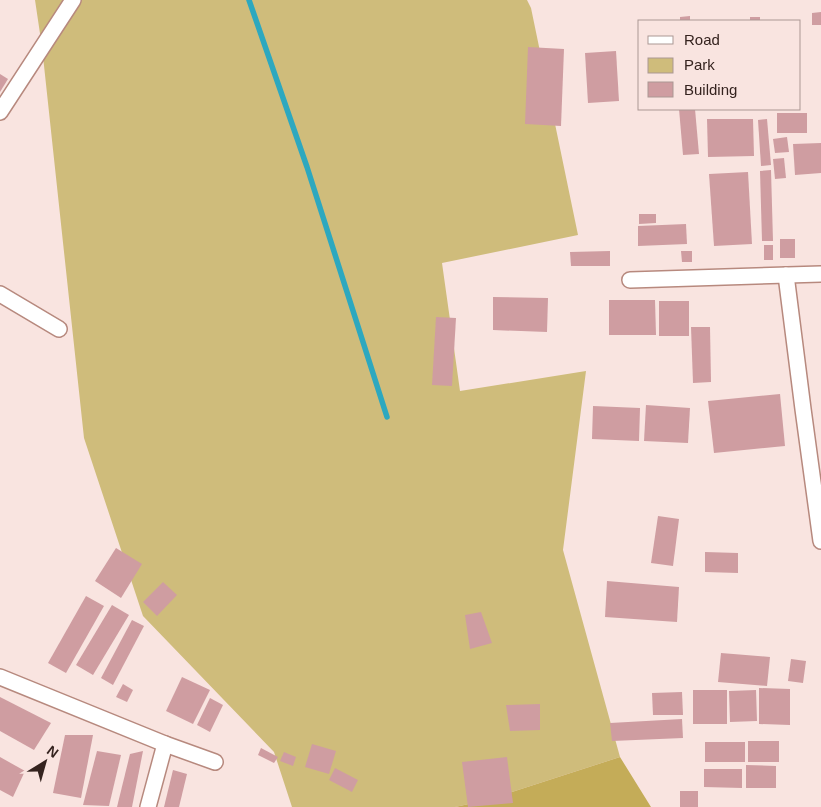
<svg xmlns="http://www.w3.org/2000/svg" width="821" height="807" font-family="Arial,sans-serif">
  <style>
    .green { fill: #cfbc7b }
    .forest { fill: #c4ac58 }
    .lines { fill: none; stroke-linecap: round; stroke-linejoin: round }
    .stream { stroke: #2da8bf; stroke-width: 5.5 }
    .building { fill: #cf9da1 }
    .street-casing { stroke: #b7897e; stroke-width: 18 }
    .street { stroke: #fff; stroke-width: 15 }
  </style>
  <rect width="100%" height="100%" fill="#f9e4e0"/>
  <polygon class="green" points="35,0 527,0 531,8 578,235 442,263 460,391 586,371 563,550 620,757 487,800 455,807 292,807 274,752 143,616 84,438 42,47"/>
  <polygon class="forest" points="620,757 651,807 455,807 487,800"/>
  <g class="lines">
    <polyline class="stream" points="249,0 307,167 387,417"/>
  </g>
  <g class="building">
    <polygon points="821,12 821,25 812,25 812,13"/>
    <polygon points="690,16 690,21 680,21 680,17"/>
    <rect x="750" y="17" width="10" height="4"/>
    <polygon points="528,47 564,49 561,126 525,124"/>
    <polygon points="616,51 619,101 588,103 585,53"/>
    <polygon points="0,74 8,79 0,92"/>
    <polygon points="679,109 695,109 699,154 683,155"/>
    <rect x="777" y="113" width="30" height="20"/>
    <polygon points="707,119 753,119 754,156 708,157"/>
    <polygon points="767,119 771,165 761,166 758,120"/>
    <polygon points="787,137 789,152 775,153 773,139"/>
    <polygon points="821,143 821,173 795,175 793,144"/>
    <polygon points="784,158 786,178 775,179 773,159"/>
    <polygon points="771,170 773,241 762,241 760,171"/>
    <polygon points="748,172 752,244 714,246 709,174"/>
    <polygon points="639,214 656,214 656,223 639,224"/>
    <polygon points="686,224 687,244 638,246 638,226"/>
    <rect x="780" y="239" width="15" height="19"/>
    <rect x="764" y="245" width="9" height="15"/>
    <polygon points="610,251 610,266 571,266 570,252"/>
    <polygon points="681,251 692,251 692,262 682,262"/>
    <polygon points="493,297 548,298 547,332 493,330"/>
    <polygon points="609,300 655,300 656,335 609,335"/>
    <rect x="659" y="301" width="30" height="35"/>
    <polygon points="436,317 456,318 452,386 432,385"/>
    <polygon points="691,327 710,327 711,382 693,383"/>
    <polygon points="780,394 785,446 714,453 708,401"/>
    <polygon points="646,405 690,408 688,443 644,441"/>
    <polygon points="593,406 640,408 639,441 592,439"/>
    <polygon points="658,516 679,519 673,566 651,563"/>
    <polygon points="116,548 142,564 121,598 95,581"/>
    <polygon points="705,552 738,553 738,573 705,572"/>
    <polygon points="607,581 679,587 677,622 605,617"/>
    <polygon points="163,582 177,595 157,616 143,602"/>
    <polygon points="86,596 104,606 66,673 48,663"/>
    <polygon points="112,605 129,615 93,675 76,665"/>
    <polygon points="481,612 492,643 470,649 465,615"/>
    <polygon points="132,620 144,626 113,685 101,678"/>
    <polygon points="721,653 770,657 767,686 718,682"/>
    <polygon points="791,659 806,661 803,683 788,681"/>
    <polygon points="182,677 210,690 193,724 166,711"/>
    <polygon points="123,684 133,690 127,702 116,697"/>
    <polygon points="759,688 790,689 790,725 759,724"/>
    <rect x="693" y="690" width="34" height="34"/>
    <polygon points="756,690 757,721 730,722 729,691"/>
    <polygon points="682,692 683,715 653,715 652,693"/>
    <polygon points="0,697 51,723 34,750 0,731"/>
    <polygon points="210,698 223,705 210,732 197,725"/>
    <polygon points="540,704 540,730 510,731 506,705"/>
    <polygon points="682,719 683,738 612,741 610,723"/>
    <polygon points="65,735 93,735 81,798 53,793"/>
    <rect x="748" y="741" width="31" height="21"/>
    <rect x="705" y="742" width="40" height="20"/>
    <polygon points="312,744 336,751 329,774 305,767"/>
    <polygon points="261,748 278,757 274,763 258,755"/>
    <polygon points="97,751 121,755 109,806 83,805"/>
    <polygon points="143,751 132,807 117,807 130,754"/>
    <polygon points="284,752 296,757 293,766 280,761"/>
    <polygon points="0,757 25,771 13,797 0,790"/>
    <polygon points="507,757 513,803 468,807 462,762"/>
    <polygon points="746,765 776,766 776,788 746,788"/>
    <polygon points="335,768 358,780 352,792 329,780"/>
    <polygon points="704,769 742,769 742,788 704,787"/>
    <polygon points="173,770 187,774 179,807 164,807"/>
    <rect x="680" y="791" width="18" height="16"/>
  </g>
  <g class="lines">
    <g class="street-casing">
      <g id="street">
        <polyline points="0,112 73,0"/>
        <polyline points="786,275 803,409 821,541"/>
        <polyline points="630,280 821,274"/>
        <polyline points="0,294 59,329"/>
        <polyline points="0,677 165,744 215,762"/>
        <polyline points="148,807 165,744"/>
      </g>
    </g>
    <use href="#street" class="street"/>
  </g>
  <rect x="638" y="20" width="162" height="90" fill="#f9e4e0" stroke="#ab9793"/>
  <rect x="648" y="36" width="25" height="8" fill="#ffffff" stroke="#ab9793"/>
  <text x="684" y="45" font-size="15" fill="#35231f">Road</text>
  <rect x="648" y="58" width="25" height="15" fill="#cfbc7b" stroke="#ab9793"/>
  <text x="684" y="70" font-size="15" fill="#35231f">Park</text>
  <rect x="648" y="82" width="25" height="15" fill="#cf9da1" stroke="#ab9793"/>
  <text x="684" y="95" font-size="15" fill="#35231f">Building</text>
  <g transform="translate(45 762) rotate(37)" stroke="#f9e4e0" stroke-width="4" paint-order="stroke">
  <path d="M0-4L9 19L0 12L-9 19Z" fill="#35231f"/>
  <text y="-8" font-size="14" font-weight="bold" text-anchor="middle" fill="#35231f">N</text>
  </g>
</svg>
